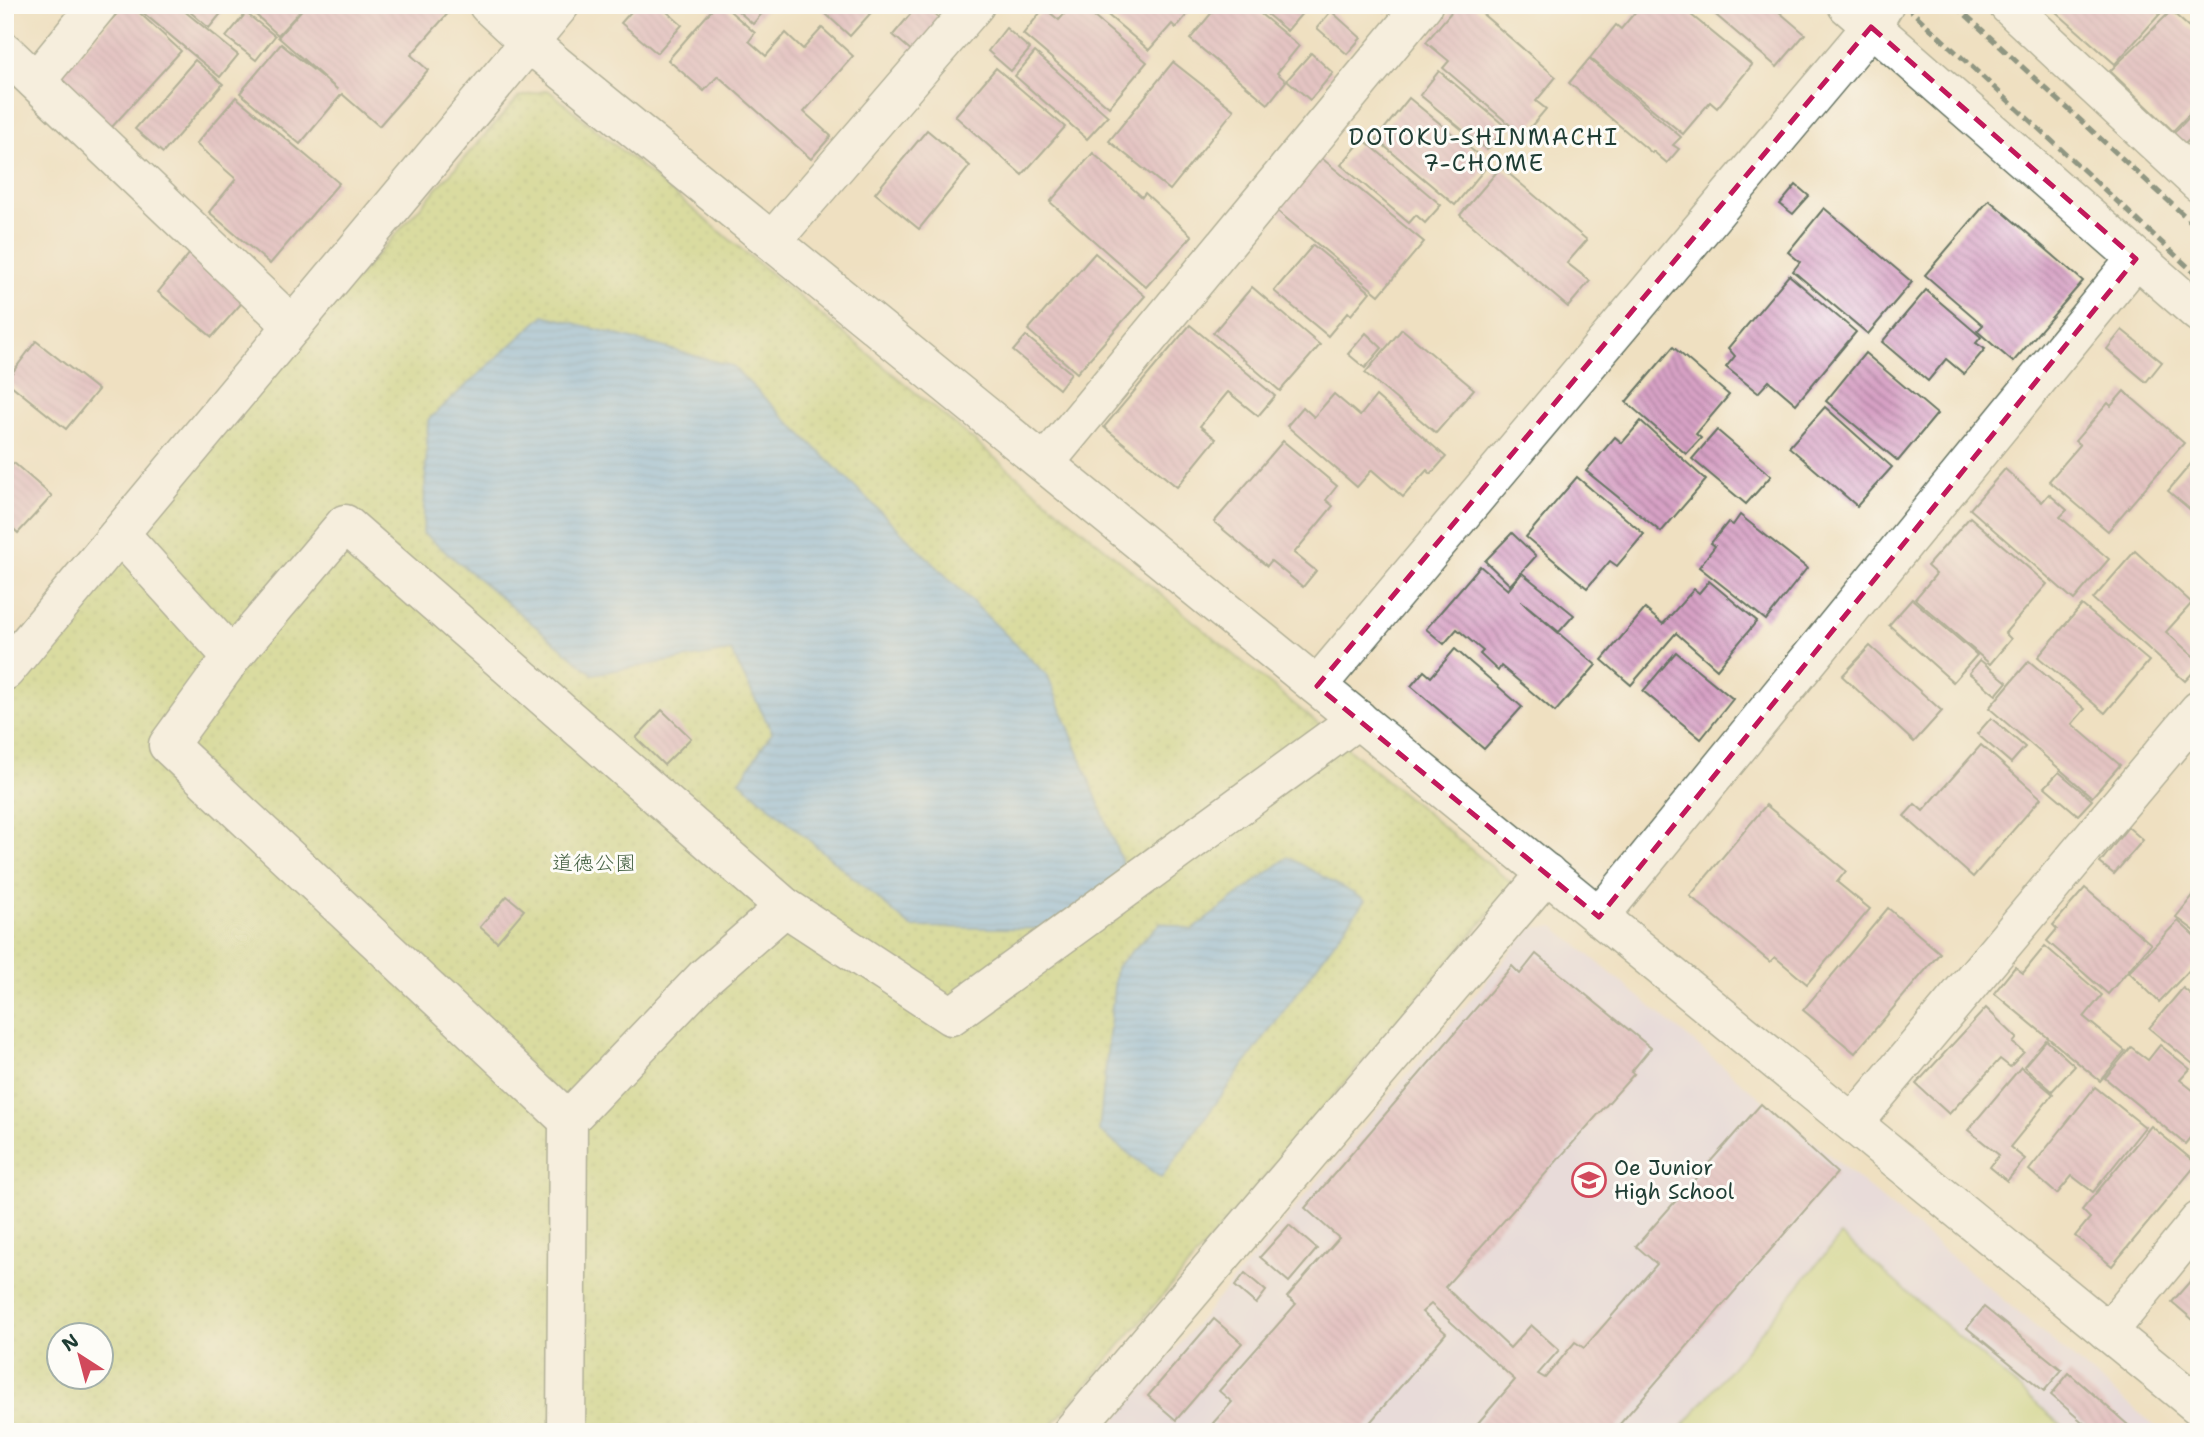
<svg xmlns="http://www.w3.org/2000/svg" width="2204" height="1437" font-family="'Shantell Sans','Klee One',sans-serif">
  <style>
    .built { fill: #dfd5f5 }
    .grass { fill: url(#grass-dots); stroke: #708956; stroke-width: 2; fill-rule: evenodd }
    .pitch { fill: #c0d579; stroke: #708956; stroke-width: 2 }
    .water { fill: url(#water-rules); stroke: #4e7b92; stroke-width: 2 }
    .building { fill: url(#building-back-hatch) }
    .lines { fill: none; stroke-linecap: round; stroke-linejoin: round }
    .minor-casing { stroke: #687665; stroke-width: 41 }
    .minor { stroke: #fff; stroke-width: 38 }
    .rail { stroke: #1f3d34; stroke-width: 5; stroke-dasharray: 10 5; stroke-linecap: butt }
    .marked { fill: none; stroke: #c2185b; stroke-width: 5; stroke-dasharray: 14 9; stroke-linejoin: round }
    .labels { text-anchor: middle; stroke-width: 6; stroke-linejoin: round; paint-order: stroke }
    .park-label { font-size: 21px; fill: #476345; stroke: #fdfcf7 }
    .poi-label { font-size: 21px; fill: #1f3d34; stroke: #fdfcf7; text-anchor: start }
    .neighbourhood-label { font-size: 23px; letter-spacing: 2px; fill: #1f3d34; stroke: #fdfcf7 }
  </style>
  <defs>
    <pattern id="grass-dots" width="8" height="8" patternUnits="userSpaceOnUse" patternTransform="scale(1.75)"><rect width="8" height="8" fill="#c0d579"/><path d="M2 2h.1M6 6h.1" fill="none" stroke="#9bae64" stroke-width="1.8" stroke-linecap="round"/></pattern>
    <pattern id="water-rules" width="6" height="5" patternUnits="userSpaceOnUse" patternTransform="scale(1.75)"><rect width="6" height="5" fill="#7cb9ef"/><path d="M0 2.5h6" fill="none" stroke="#6598c2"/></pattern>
    <pattern id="building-back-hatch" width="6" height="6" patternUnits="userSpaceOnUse" patternTransform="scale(1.75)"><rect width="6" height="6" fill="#d7a1c5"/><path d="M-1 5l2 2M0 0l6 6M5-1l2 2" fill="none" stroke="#ae84a1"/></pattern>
  </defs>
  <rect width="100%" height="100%" fill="#fdfcf7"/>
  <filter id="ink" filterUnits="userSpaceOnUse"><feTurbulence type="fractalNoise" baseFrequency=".0143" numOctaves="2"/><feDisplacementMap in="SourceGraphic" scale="14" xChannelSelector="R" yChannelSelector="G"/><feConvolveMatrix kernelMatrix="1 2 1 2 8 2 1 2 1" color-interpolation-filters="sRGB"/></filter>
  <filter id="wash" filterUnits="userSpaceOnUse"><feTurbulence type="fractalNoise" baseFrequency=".00686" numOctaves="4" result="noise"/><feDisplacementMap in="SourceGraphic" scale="28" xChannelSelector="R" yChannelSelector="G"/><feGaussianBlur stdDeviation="1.57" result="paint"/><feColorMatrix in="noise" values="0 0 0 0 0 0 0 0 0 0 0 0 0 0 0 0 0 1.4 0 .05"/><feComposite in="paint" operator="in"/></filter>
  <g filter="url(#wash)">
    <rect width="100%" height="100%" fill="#efe0c1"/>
    <polygon class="built" points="1554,926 2162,1432 1105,1432 1531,928"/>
    <path class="grass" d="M548,90L1514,885L1046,1432H5V670L519,97ZM60,1336H102V1378H60Z"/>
    <polygon class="pitch" points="1841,1235 2069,1432 1678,1432"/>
    <g class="water">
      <polygon points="544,315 732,366 1048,676 1131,885 1071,929 911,927 740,781 772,732 731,651 593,674 423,533 428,420"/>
      <polygon points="1288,857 1365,900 1161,1178 1099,1131 1116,967 1161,922 1192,930"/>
    </g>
    <g id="blocks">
      <g class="building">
        <polygon points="125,5 131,5 181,51 111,128 56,79"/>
        <polygon points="146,5 177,5 238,55 220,77 141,11"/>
        <polygon points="182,5 228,5 209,28"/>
        <polygon points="245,5 446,5 451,10 411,55 428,70 379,126 342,94 300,144 240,93 281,44 338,90 278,37 304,7 278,35"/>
        <polygon points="637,5 659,5 682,25 657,53 621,23"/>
        <polygon points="716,5 723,5 755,33 749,41 766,56 786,33 803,49 822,28 853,56 804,112 831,136 811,159 718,76 704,91 668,60"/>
        <polygon points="731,5 769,5 753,24"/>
        <polygon points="816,5 878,5 850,36"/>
        <polygon points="918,5 923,5 948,25 920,58 893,35"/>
        <polygon points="1072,5 1080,5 1147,62 1109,107 1023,34 1044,8 1059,20"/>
        <polygon points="1096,5 1195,5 1176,28 1172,24 1149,50"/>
        <polygon points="1218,5 1250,5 1299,46 1277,73 1286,81 1268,104 1190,39"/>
        <polygon points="1256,5 1309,5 1287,31"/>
        <polygon points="1375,5 1390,5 1384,12"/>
        <polygon points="1457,5 1472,5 1556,77 1536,101 1546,109 1523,136 1443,68 1449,61 1426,42"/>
        <polygon points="1641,5 1679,5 1752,65 1717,108 1710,102 1683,134 1590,58 1616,25 1621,29"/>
        <polygon points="1704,5 1771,5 1805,34 1777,67"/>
        <polygon points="2062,5 2168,5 2115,64 2056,12"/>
        <polygon points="1331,11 1361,38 1347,54 1317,28"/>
        <polygon points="2171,11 2199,36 2199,104 2173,131 2110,71"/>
        <polygon points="246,13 275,36 256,60 226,37"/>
        <polygon points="1006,28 1030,49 1011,71 988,51"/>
        <polygon points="1035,52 1108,116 1087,139 1015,76"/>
        <polygon points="1311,53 1333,73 1310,100 1287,80"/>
        <polygon points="1589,59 1681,137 1673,145 1679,149 1667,163 1653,151 1652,153 1569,83"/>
        <polygon points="195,60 223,84 163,153 135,129"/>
        <polygon points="1173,62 1234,110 1170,190 1109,141"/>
        <polygon points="996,68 1065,127 1022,175 955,116"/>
        <polygon points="1439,71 1506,127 1487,150 1420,95"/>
        <polygon points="236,97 339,183 270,264 209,212 236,179 196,144"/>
        <polygon points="1409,98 1489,164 1455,205 1376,139"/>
        <polygon points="2199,107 2199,152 2188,141 2182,147 2171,136"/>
        <polygon points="927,130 970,166 919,229 875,193"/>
        <polygon points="1363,139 1441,205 1425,223 1416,215 1409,223 1341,165"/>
        <polygon points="1093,153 1142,197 1145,193 1192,236 1146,287 1050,202"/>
        <polygon points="1319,156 1424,242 1379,295 1275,209"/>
        <polygon points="1501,167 1587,240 1567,263 1590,281 1568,307 1460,215"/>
        <polygon points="1796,185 1809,196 1793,214 1780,204"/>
        <polygon points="1989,200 2083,281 2013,362 1977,331 1983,325 1925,275"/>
        <polygon points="1824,208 1912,282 1868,334 1793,271 1800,262 1788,252"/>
        <polygon points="199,242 253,290 212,337 158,292"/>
        <polygon points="1313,245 1370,292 1351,315 1348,312 1328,336 1274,291"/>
        <polygon points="1095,253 1145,296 1077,373 1028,330"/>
        <polygon points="1789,275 1856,332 1796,404 1769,381 1758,393 1726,367 1735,356 1728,348"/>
        <polygon points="1252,287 1320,345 1280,391 1213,333"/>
        <polygon points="1926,290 1981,337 1976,343 1985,349 1964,374 1946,359 1928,381 1882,342"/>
        <polygon points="1190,325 1275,396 1258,416 1228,392 1200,426 1216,439 1177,487 1104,427"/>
        <polygon points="1402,329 1474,389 1436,433 1365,373"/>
        <polygon points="2122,330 2162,362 2146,382 2107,349"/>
        <polygon points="1366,333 1382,348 1365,368 1348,354"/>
        <polygon points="1026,336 1071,373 1059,389 1013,351"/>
        <polygon points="36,341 98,390 66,429 6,381"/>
        <polygon points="1673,347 1729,395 1696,434 1701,438 1686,454 1626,402"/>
        <polygon points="1865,353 1937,414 1898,461 1826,401"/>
        <polygon points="2124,391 2184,443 2108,531 2049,481 2080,445 2075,441 2108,403 2111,406"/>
        <polygon points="1334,394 1360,416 1376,396 1446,457 1431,474 1427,470 1403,497 1372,470 1357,487 1287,426 1303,407 1314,417"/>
        <polygon points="1825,407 1892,467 1857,506 1789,447"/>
        <polygon points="1641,421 1706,480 1661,532 1586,471 1615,437 1622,443"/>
        <polygon points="1717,430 1771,476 1746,504 1692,459"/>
        <polygon points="1283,441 1337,486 1326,500 1333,506 1294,553 1316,571 1303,587 1271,561 1267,566 1214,522"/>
        <polygon points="2199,454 2199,517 2168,491"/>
        <polygon points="14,463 52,496 18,533 5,521 5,473"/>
        <polygon points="2005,469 2042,502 2049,494 2067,510 2060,517 2109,559 2074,600 1970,509"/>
        <polygon points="1577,477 1644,534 1617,566 1610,561 1587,588 1526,537"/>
        <polygon points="1740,515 1807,568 1766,620 1699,567 1715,546 1711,543 1728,522 1733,525"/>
        <polygon points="1970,517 2047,584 2005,633 2011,639 1990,664 1915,599 1936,574 1927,566"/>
        <polygon points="1512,533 1536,556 1510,585 1485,561"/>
        <polygon points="2135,551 2192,603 2166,632 2199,661 2199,666 2185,681 2093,599"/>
        <polygon points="1480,566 1508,590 1522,573 1574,615 1559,632 1521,601 1596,665 1555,712 1501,666 1498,671 1480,654 1483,651 1457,629 1444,644 1426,629"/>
        <polygon points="1709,581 1757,621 1717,669 1676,633 1631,685 1602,660 1645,609 1663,624 1694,589 1699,593"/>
        <polygon points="1912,599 1977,655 1953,682 1889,625"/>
        <polygon points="2082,605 2149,661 2105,713 2038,657"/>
        <polygon points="1870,646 1942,711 1914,742 1842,676"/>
        <polygon points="1455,649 1522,707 1484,749 1411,686 1424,671 1431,677"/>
        <polygon points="1676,652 1733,699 1701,739 1643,691"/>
        <polygon points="1980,660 2007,682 1996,695 1969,673"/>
        <polygon points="2029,661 2085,709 2072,724 2120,765 2092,797 1989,708"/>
        <polygon points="662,710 691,738 664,765 636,738"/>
        <polygon points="1991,718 2025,747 2011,763 1977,734"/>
        <polygon points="1981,745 2041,798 1973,877 1904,816 1915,804 1923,811"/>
        <polygon points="2059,772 2092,800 2078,815 2045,787"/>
        <polygon points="1766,805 1846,871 1837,882 1870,909 1807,984 1775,957 1770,962 1690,896"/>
        <polygon points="2128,827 2143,840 2114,874 2100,863"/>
        <polygon points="2085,888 2151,944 2108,994 2047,941 2057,929 2053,925"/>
        <polygon points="2199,888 2199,934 2176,917"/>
        <polygon points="507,896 524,910 497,942 480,927"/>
        <polygon points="1888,908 1940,953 1855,1053 1803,1010"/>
        <polygon points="2178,921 2199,940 2199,960 2159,1002 2129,972"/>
        <polygon points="2045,946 2102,995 2084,1017 2125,1051 2100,1081 1994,993 2015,967 2023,973"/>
        <polygon points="1536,954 1651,1048 1631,1072 1634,1074 1445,1287 1510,1348 1531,1325 1559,1350 1538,1374 1545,1378 1575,1342 1584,1348 1657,1264 1636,1246 1761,1104 1837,1173 1613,1432 1489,1432 1478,1423 1515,1380 1431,1304 1422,1312 1446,1333 1362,1432 1223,1432 1213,1423 1232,1402 1219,1391 1296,1304 1287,1297 1339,1238 1305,1208 1512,966 1520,974"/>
        <polygon points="2183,988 2199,1001 2199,1069 2149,1028"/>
        <polygon points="1986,1008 2017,1038 2013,1043 2024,1052 2010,1067 2000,1059 1949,1114 1916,1084"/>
        <polygon points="2046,1040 2075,1066 2052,1091 2024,1066"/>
        <polygon points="2160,1045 2190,1069 2180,1080 2199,1095 2199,1127 2185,1144 2105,1078 2131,1047 2148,1060"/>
        <polygon points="2021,1067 2053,1094 2010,1147 2025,1159 2007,1181 1990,1167 1999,1155 1968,1130"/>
        <polygon points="2095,1087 2145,1127 2093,1192 2072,1176 2057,1194 2029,1170"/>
        <polygon points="2151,1126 2197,1164 2112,1266 2075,1236 2090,1218 2082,1210"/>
        <polygon points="1289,1225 1317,1249 1289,1282 1260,1257"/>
        <polygon points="2199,1271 2199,1325 2172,1302"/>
        <polygon points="1245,1273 1266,1291 1256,1304 1235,1286"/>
        <polygon points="1984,1307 2062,1370 2044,1391 1967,1328"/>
        <polygon points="1214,1319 1242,1343 1176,1420 1148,1396"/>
        <polygon points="2069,1373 2136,1432 2094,1432 2051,1395"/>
      </g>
    </g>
  </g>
  <g filter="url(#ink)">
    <use href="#blocks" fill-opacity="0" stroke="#687665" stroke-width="2"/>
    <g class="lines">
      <g class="minor-casing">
        <g id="minor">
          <polyline points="488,5 529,43 2199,1406"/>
          <polyline points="1847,5 2199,313"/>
          <polyline points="2008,5 2199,183"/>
          <polyline points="5,52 293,326"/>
          <polyline points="36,81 98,5"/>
          <polyline points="772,241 975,5"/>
          <polyline points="1045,463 1423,5"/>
          <polyline points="120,534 232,657 168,745 568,1120"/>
          <polyline points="232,657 345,524 785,907"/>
          <polyline points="5,671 560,5"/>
          <polyline points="1317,686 1871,27 1884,5"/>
          <polyline points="1599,917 2136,259"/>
          <polyline points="1853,1123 2199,710"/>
          <polyline points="2108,1332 2199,1221"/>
          <polyline points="566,1432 568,1120 705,977 785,907 951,1016 1358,719"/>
          <polyline points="1072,1432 1547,873"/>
        </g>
      </g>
      <use href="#minor" class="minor"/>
      <g class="rail">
        <polyline points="1905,5 2199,277"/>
        <polyline points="1955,5 2199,229"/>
      </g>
    </g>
  </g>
  <path d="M0 0H2204V1437H0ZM1871,27L2136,259L1599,917L1317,686Z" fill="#efe0c1" fill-opacity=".55" fill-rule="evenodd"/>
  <path class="marked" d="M1871,27L2136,259L1599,917L1317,686Z"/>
  <defs>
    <g id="school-ring" transform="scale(1.75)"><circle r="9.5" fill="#fdfcf7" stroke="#d1495b" stroke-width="1.5"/><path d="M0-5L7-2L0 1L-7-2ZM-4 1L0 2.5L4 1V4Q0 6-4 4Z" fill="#d1495b"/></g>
  </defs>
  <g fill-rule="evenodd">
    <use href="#school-ring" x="1589" y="1180"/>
  </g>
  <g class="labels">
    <g class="park-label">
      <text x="594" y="870">道徳公園</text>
    </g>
    <g class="poi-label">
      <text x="1614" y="1175">Oe Junior<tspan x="1614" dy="24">High School</tspan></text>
    </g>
    <g class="neighbourhood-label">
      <text x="1484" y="145">DOTOKU-SHINMACHI<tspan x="1484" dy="26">7-CHOME</tspan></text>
    </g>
  </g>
  <rect width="2204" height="1437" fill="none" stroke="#fdfcf7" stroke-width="28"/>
  <g transform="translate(80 1356) rotate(324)"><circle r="33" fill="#fdfcf7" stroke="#a4b0a9" stroke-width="2"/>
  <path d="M0-5L12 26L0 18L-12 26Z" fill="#d1495b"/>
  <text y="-10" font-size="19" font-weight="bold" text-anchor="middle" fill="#1f3d34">N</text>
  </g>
</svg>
